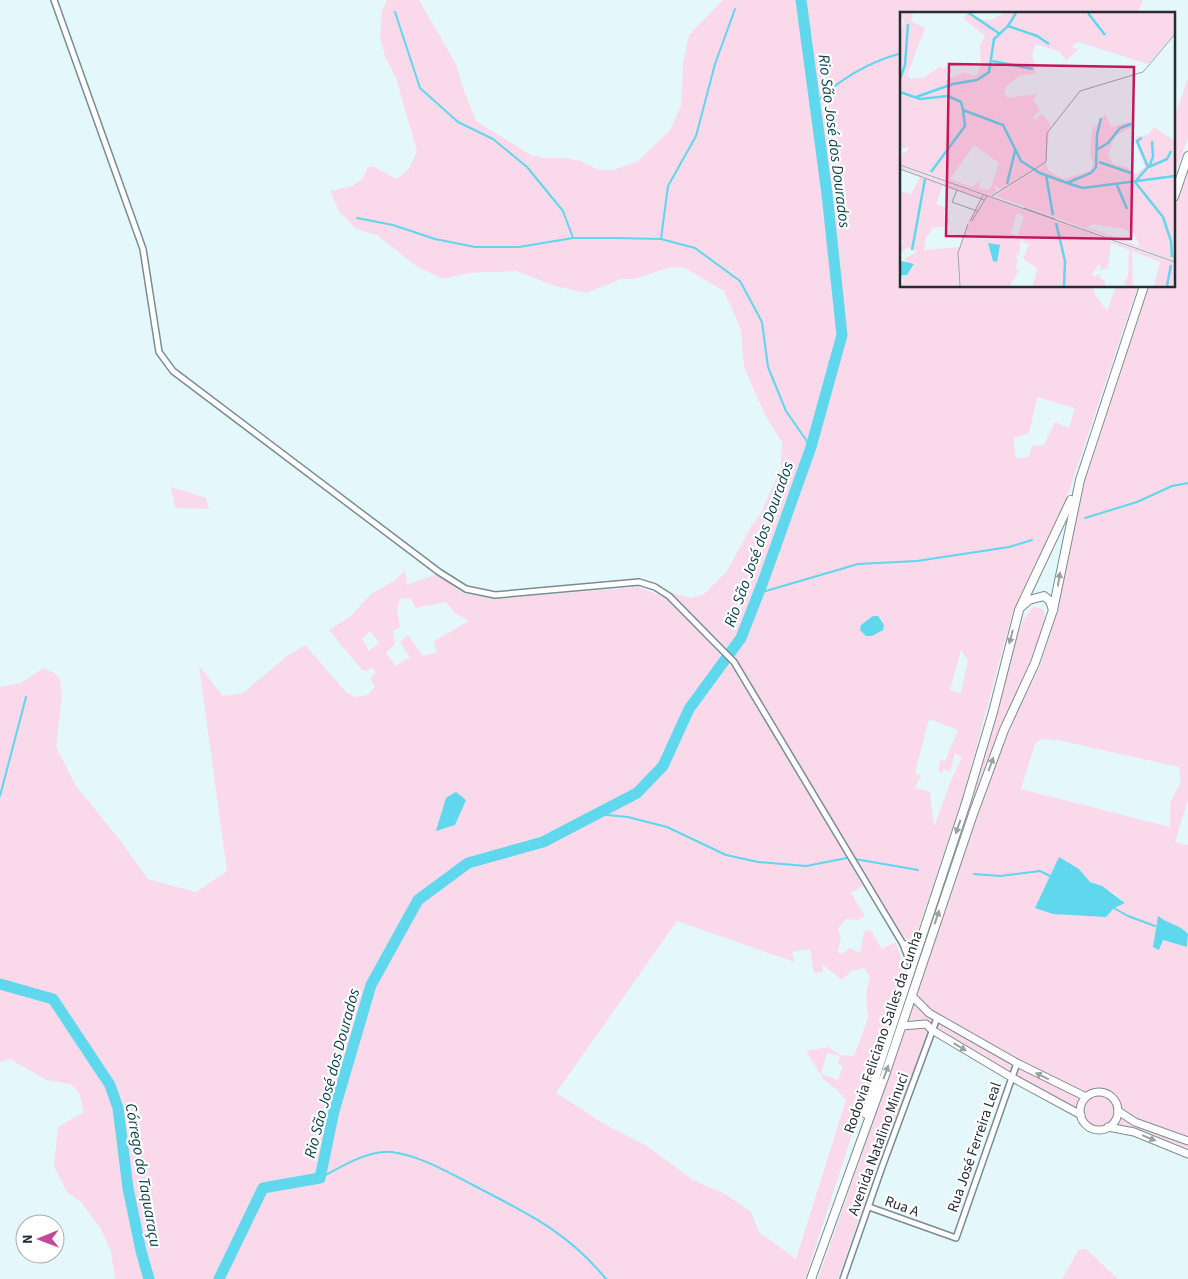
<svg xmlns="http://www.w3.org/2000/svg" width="1188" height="1279" font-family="'Source Sans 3',sans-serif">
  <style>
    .green { fill: #fad9eb; fill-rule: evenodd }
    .water { fill: #5fd7ec }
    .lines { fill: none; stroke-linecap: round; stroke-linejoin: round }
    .stream { stroke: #5fd7ec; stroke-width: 2 }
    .river { stroke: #5fd7ec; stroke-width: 11 }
    .street-casing { stroke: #7a8c90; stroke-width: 8 }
    .secondary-casing { stroke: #7a8c90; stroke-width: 9 }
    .primary-casing { stroke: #7a8c90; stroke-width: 10 }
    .street { stroke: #fff; stroke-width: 5 }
    .secondary { stroke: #fff; stroke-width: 7 }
    .primary { stroke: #fff; stroke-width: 8 }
    .oneway { fill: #9da0a1 }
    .labels { text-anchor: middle; stroke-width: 4.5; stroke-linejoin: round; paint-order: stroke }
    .street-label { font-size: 15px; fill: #252d2e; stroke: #fff }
    .water-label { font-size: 16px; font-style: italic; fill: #053f48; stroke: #fff }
    .inset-river { fill: none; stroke: #5fd7ec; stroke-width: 2.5 }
    .inset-road { fill: none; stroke: #98a7aa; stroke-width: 1 }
    .view { fill: #c2185b; fill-opacity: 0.15; stroke: #c2185b; stroke-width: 2.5 }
    .inset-edge { fill: none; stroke: #252d2e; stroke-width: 2.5 }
  </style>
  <rect width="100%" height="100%" fill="#e4f8fc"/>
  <g class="green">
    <path d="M387,0H419L456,64L463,88L476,121L531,155L543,158H566L580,161L599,170H614L638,161L670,130L681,106L683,64L689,35L723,0H1143L1137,14H902V286H1093L1094,293L1107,311L1116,286H1138L1065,503L1013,611L961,804L916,936L911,940L905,939L736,661L671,593L690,598L704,594L727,571L752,525L760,515L781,468L782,442L765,415L744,367L741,330L724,291L685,268L670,267L635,279H621L587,293L555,286L516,271L469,273L443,279L416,266L377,235L356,229L339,211L330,191C349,186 361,188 368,167H374L397,179L409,169L417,151L396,78L385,57L380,36L382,11ZM1037,397L1075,408L1069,428L1055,422L1044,445L1032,446L1029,457L1016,458L1013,438L1029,433ZM961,650L968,660L961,693L950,690ZM929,719L958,730L945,761L940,760L938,771L942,773L944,769L950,772L955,754L962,757L950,783L934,827L930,792L915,788L921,776L915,773Z"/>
    <polygon points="1188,78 1188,137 1174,178 1174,118"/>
    <path d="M1188,170V799L1175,842L1188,845V934L1183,929L1167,923L1163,940L1187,947L1188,945V1139C1174,1134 1128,1121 1120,1110C1115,1104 1117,1097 1108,1092C1100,1088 1093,1090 1086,1095L1018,1061L939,1015L924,1003L918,995V990L977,813L1008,732L1040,666L1057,611L1073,518L1149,286H1174V211ZM1042,739L1057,740L1179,767L1181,782L1170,803V827L1021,789L1035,744ZM1079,869L1090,882L1115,894L1125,903L1114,908L1105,917L1077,915Z"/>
    <polygon points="171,487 206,498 209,509 175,508"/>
    <path d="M405,571L407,585L437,574L463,593L494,599L638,587L667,598L732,667L834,834L863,886L851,893L865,916L857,920L846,919L838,928L841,938L838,952L842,954L850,948L860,953L864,932L870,929L882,949L895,942L906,969L805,1279H115L111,1252L101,1229L81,1202L67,1192L54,1167L58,1127L84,1112L79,1093L71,1084L46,1080L10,1059L0,1062V687L21,683L43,668L54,673L60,679L62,695L56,747L76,786L120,840L148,879L196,892L227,871L199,666L223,696L243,693L287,656L305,645L346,692L355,697L367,695L375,687L370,678L376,673L372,667L366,671L362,670L329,630L350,617L371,594L394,581ZM410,598L416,608L446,602L455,613L469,621L434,641L437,652L423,656L408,635L400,642L410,657L396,666L386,653L395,644L393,631L400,627L397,610L400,599ZM370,631L379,643L369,651L362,639ZM446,798L455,825L437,830ZM677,921L794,962L792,952L810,949L814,973L823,972L822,964L842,980L851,971L864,968L870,977L866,992L868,1018L854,1056L840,1055L828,1047L806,1051L824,1080L836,1089L846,1100L796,1259L759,1232L751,1212L727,1195L693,1180L647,1146L608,1126L556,1093ZM827,1053L840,1056L838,1064L843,1066L838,1080L821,1074Z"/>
    <polygon points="1033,607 1041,608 1045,612 1043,630 883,1069 881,1068 997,714 1013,645 1023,620"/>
    <polygon points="914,1001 935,1018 932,1027 906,1025"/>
    <polygon points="938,1022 1014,1063 1011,1075 935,1029"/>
    <polygon points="927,1026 929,1031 877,1166 838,1279 818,1279 906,1029"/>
    <polygon points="1017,1067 1081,1097 1078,1111 1013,1077"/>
    <circle cx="1099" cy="1111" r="17"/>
    <polygon points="1119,1114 1188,1142 1188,1153 1114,1126"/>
    <polygon points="1079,1249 1086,1249 1118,1279 1062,1279"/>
  </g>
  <g class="water">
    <polygon points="873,616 878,616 884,625 883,630 872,636 866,636 860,630 861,625"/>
    <polygon points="456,792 466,800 455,825 436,831 446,798"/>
    <polygon points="1059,857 1079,869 1090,882 1102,886 1125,903 1114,908 1106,917 1053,914 1035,908"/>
    <path d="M1158,916C1168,924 1181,925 1188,934L1187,947L1163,940L1159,950L1153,947Z"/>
  </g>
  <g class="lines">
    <g class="stream">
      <polyline points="395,12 420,88 458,122 493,139 527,167 563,211 573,238"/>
      <path d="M815,103C840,79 868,62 902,53"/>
      <polyline points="357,218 393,225 435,239 475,247 519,247 573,238 615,238 661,239 695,248 740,281 762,322 768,367 786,411 811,447"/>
      <polyline points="661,239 668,186 696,136 715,64 735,9"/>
      <polyline points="1085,518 1137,502 1172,486 1188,483"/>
      <polyline points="759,593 858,564 917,561 1009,547 1032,540"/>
      <polyline points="0,796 26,697"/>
      <polyline points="597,814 628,817 667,827 726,855 758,862 806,866 847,858"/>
      <polyline points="855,859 918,870"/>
      <polyline points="974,874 1000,876 1040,871 1052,877"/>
      <polyline points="1114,908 1128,916 1155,926"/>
      <path d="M320,1178C339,1168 369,1149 392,1152C421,1156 447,1172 473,1185C526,1213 567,1231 606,1279"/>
    </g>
    <g class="river">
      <polyline points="0,984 53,999 110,1085 118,1108 128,1188 141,1251 149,1279"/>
      <polyline points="219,1279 263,1188 320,1178 334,1111 371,985 418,900 468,863 543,842 637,793 663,766 689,709 741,638 764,579 811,447 842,335 827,194 801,0"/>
    </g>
    <g class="street-casing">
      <g id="street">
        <polyline points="54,0 143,249 159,352 173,371 439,572 466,589 495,595 639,582 655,587 669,596 734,662 903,944 911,965"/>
        <polyline points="903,944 912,944 920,938"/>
        <polyline points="869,1207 956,1238 1017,1063"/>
        <polyline points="843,1279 882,1167 937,1018"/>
      </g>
    </g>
    <g class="secondary-casing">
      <g id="secondary">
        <polyline points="912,996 929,1013 1017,1063 1086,1097"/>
        <polyline points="902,1026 926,1024 932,1030 1011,1077 1081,1115"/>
        <circle cx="1099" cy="1111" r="19"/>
        <polyline points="1118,1111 1135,1122 1188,1141"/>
        <polyline points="1108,1127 1134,1132 1188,1154"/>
      </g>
    </g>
    <g class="primary-casing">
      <g id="primary">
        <polyline points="1174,197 1188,156"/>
        <polyline points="1021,607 1029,600 1044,596 1050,601 1053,610"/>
        <polyline points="866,1114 877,1072 966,803 993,712 1019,610 1071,500"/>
        <polyline points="811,1279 885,1075 973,814 1004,730 1035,663 1053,610 1080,480 1144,286"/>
      </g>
    </g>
    <use href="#street" class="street"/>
    <use href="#secondary" class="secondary"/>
    <use href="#primary" class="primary"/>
  </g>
  <defs><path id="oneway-solid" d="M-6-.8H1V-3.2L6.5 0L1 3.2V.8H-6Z" transform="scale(1.25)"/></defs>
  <g class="oneway">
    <use href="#oneway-solid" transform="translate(1059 579) rotate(-81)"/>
    <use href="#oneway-solid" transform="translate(1011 637) rotate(105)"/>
    <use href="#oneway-solid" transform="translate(991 764) rotate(-70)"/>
    <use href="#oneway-solid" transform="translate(958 827) rotate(109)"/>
    <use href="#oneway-solid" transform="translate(937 917) rotate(-71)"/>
    <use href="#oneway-solid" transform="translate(960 1047) rotate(31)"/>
    <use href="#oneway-solid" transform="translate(886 1072) rotate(-70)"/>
    <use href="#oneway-solid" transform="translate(1042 1076) rotate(-154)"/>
    <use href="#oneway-solid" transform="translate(1149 1138) rotate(22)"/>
  </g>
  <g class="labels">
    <g class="street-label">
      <text transform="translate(883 1032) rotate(-71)" y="5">Rodovia Feliciano Salles da Cunha</text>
      <text transform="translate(878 1144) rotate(-70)" y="5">Avenida Natalino Minuci</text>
      <text transform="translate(974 1147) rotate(-71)" y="5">Rua José Ferreira Leal</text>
      <text transform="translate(902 1206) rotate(20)" y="5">Rua A</text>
    </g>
    <g class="water-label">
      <text transform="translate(835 141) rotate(83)" y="6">Rio São José dos Dourados</text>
      <text transform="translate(758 544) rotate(-70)" y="6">Rio São José dos Dourados</text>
      <text transform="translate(331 1073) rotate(-75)" y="6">Rio São José dos Dourados</text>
      <text transform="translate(144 1175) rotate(80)" y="6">Córrego do Taquaraçu</text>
    </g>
  </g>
  <g transform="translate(900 12)">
    <rect width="275" height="275" fill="#e4f8fc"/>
    <path d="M0,1H13L11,9L25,16L7,63L11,67L25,65L39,55L47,56L46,68L65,60L73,64L77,63L81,54L80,34L85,24L64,7L66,1H72L79,7L91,8L104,1H275V21L248,52L178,30L172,34L176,37L180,36L166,49L160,40L136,32L132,41L136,61L120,64L106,74L104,81L107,86L137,82L133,88L140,98L132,106L136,108L142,101L150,112L146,150L103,178L94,174L97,179L91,184L0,152L3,139L6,141L9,135L0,137V24L4,8L1,6L0,13ZM74,133L99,151L90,178L79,176L80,169L72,175L50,167ZM205,102L211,115L228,110L236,113L215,124L208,143L213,152L227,155L235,162L245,155L235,128L237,124L248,123L254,115L275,129V249L96,184L146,151L149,159L164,167L190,159L193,153L190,139L192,118ZM194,212L224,217L234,222L240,234L186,215ZM0,154L275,251V274H254L260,250L232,239L233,274H228L223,271L228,264L229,238L211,231L208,256L201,258L199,252L192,262L195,265L201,261L199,265L205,269V274H133L137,256L123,247L129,232L124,231L121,225L119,244L115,242L118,248L116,257L119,258L110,274H60L58,252L59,274H0L4,269L0,263H7L14,253L5,250L6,246L17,240L7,235L0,242V230L4,231L0,225V179L11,182L20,165L43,173L36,192L47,196L43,201L50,209L46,214L33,216L26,226L24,238L60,235L68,210L83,187L0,157ZM117,201L124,204L118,224L111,222Z" fill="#fad9eb" fill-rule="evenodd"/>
    <path d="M88,231L100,233L97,250L93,249ZM1,249L14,252L7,263H0Z" fill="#5fd7ec"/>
    <path class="inset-river" d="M69,1L100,22M188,1L205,23M108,14L137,24L149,32M92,49L133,57M0,67L5,53L8,12M0,80L20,87L48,84L61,90L63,98L103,113L121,149L140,161L167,171L183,176L275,164M16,85L53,72L77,68L89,60L94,27L108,14L116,1M242,126L237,129L248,155L235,170L263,205L271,229L272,245M198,137L208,131L220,116L231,112M199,150L231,161M249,155L267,147L271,139M249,155L253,145L252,129M31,160L65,114L63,98M146,163L153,203M167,171L191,161L196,155L197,123L201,106M107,172L115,139M217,173L227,197M156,211L165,249L164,274M12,238L25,167M267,274L271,253"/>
    <path class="inset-road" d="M0,153L275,250M0,157L84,188M57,178L52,190L77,199M92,184L146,150L147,121L180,79L243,60L275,22M124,196L155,207M70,209L83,183M72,209L87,184M60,274L58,241L68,212"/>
    <path class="view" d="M49,52L234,55L231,227L46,224Z"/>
    <rect width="275" height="275" class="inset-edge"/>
  </g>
  <g transform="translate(40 1239) rotate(269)"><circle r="24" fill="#ffffff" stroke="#a8abab"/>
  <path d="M0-4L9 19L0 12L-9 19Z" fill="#c44999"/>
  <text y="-8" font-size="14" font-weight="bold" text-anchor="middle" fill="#252d2e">N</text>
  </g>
</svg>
